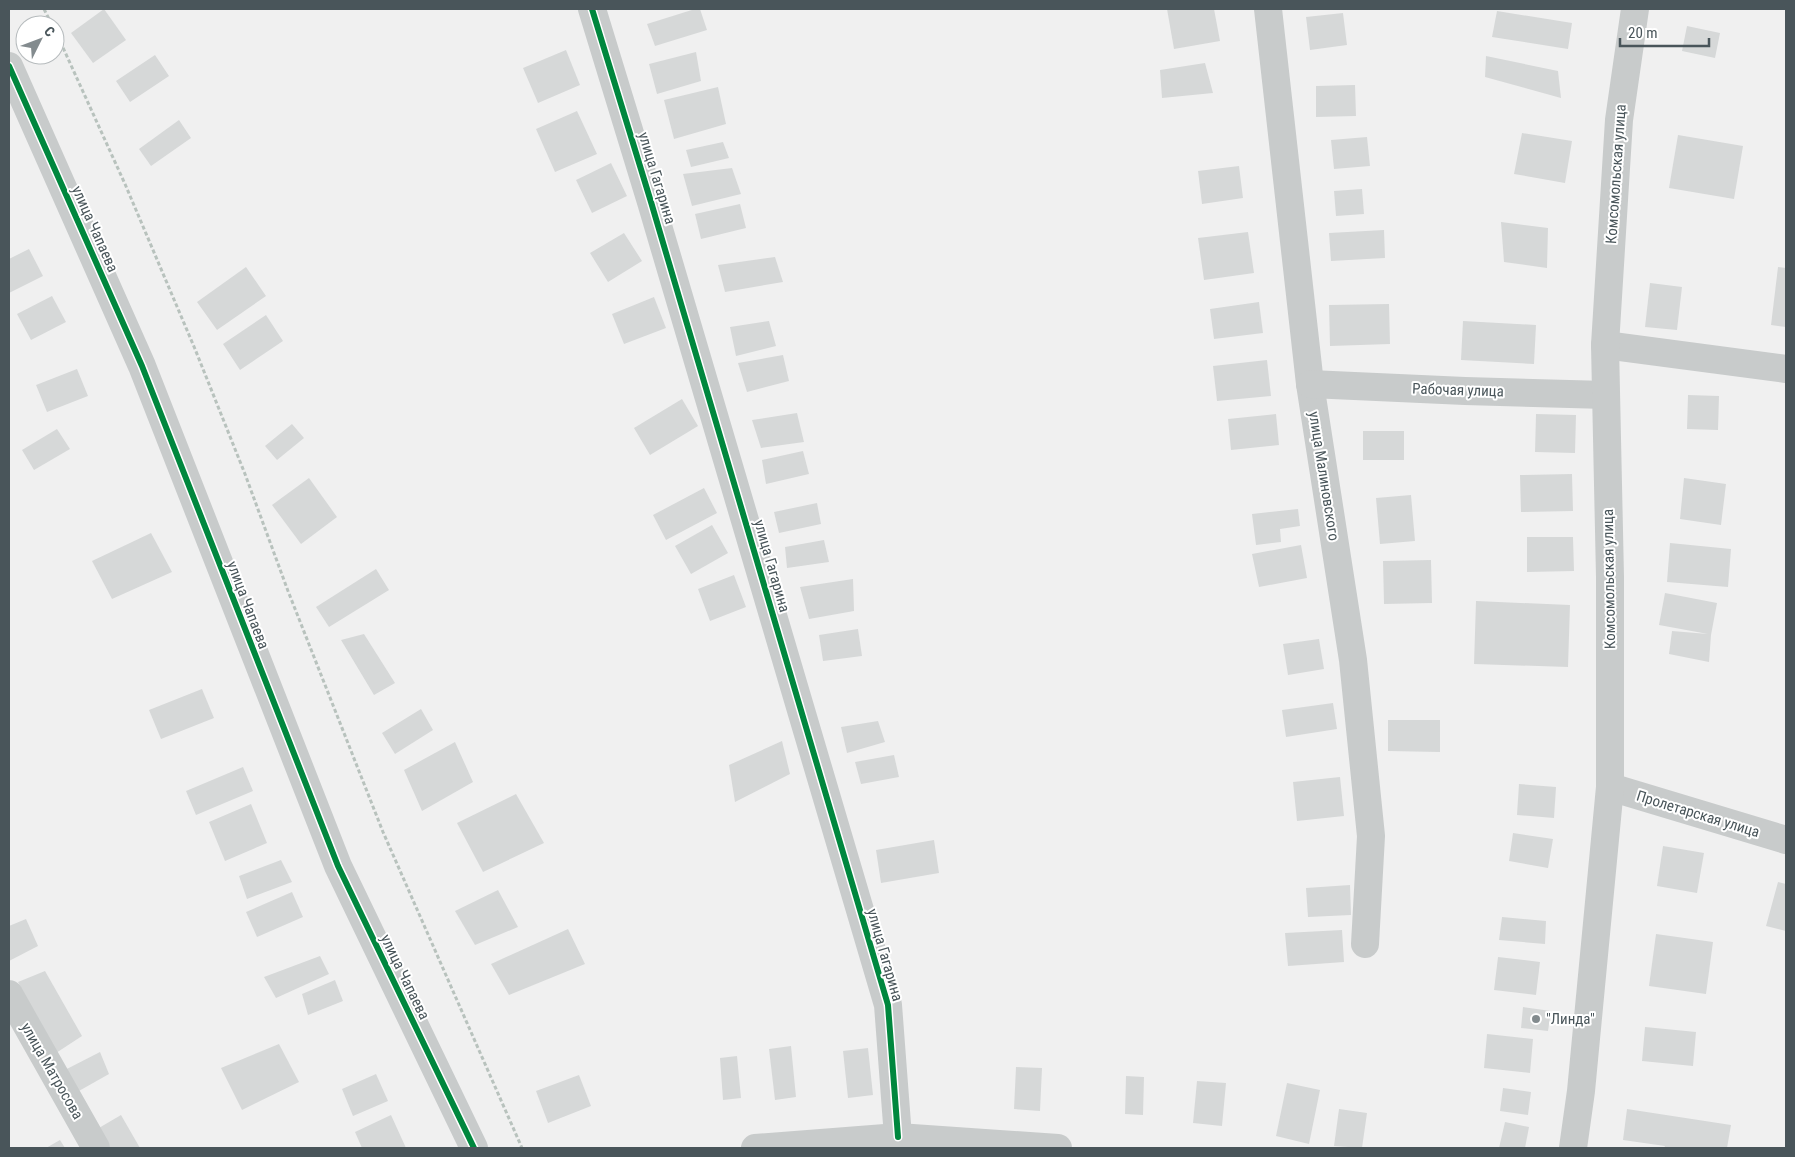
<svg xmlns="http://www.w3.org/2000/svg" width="1795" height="1157" font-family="'Roboto Condensed',sans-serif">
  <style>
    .building { fill: #d6d8d8 }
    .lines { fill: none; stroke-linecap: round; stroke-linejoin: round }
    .path { stroke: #b8c2bd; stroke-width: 3; stroke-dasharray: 4 2.5; stroke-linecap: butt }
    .street { stroke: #c8cbcb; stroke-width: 28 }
    .cycleway-casing { stroke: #fff; stroke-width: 9 }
    .cycleway { stroke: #00873e; stroke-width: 6 }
    .poi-dot { fill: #838b8e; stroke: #fff; stroke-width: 2 }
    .labels { text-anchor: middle; stroke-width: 4; stroke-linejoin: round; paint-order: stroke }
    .street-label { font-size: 15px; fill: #49555a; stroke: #fff }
    .poi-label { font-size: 15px; fill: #49555a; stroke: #fff; text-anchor: start }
  </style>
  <rect width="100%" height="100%" fill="#f0f0f0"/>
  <g class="building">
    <polygon points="104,9 126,40 93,63 71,33"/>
    <polygon points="695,9 700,9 707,30 655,46 647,24"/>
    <polygon points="1167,9 1214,9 1220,41 1174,49"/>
    <polygon points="1497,11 1572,23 1568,49 1492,37"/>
    <polygon points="1343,13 1347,45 1310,50 1306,17"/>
    <polygon points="1687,26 1720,33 1715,58 1682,51"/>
    <polygon points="566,50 580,85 538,103 523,68"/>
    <polygon points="696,52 701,81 657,94 649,64"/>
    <polygon points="155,55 169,76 130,102 116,81"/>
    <polygon points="1486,56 1558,71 1561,98 1485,77"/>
    <polygon points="1205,63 1213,93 1162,98 1160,70"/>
    <polygon points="1355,85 1356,116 1316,117 1316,86"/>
    <polygon points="718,87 726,124 674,139 664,100"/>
    <polygon points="577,111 597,154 555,172 536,129"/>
    <polygon points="179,120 191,138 151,166 139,149"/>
    <polygon points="1522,133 1572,141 1565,183 1514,174"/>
    <polygon points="1678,135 1743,146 1734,199 1669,188"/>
    <polygon points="1367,137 1370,166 1334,169 1331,140"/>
    <polygon points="723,142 729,158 691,167 686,150"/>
    <polygon points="611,163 627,196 592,213 576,180"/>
    <polygon points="1239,166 1243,198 1202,204 1198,171"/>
    <polygon points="732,168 741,194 692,206 683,174"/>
    <polygon points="1362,189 1364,214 1336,216 1334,191"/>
    <polygon points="740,204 746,228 701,239 695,214"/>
    <polygon points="1501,222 1548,228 1547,268 1504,262"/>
    <polygon points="1384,230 1385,258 1331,261 1329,233"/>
    <polygon points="1248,232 1254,273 1204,280 1198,238"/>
    <polygon points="624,233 642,261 608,282 590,253"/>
    <polygon points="29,249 43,276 9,293 9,259"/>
    <polygon points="775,257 783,282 725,292 718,265"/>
    <polygon points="246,267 266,296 217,330 197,302"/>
    <polygon points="1778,267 1786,268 1786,327 1771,325"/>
    <polygon points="1650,283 1682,287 1677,330 1645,327"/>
    <polygon points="52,296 66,322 31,340 17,314"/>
    <polygon points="654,297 666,328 624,344 612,314"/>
    <polygon points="1259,302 1263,333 1214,339 1210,309"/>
    <polygon points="1389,304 1390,344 1330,346 1329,305"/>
    <polygon points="266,315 283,341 240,370 223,344"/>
    <polygon points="769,321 776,346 736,356 730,327"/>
    <polygon points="1463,321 1536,325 1534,364 1461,360"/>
    <polygon points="783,355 789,381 747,392 738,363"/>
    <polygon points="1267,360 1271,396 1217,401 1213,366"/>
    <polygon points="77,369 88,396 47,412 36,385"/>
    <polygon points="1688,395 1719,396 1718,430 1687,429"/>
    <polygon points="682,399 698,426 650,455 634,428"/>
    <polygon points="797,413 804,442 761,448 752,420"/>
    <polygon points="1276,414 1279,445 1231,450 1228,419"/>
    <polygon points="1536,414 1576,415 1575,453 1535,452"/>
    <polygon points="292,424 304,438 277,460 265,446"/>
    <polygon points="57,429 70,449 34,470 22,450"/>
    <rect x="1363" y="431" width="41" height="29"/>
    <polygon points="803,451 809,474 766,484 762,460"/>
    <polygon points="1572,474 1573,511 1521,512 1520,475"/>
    <polygon points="309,478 337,517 301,544 272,505"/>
    <polygon points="1684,478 1726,484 1721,525 1680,519"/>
    <polygon points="704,488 717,513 666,540 653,515"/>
    <polygon points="1411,495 1415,541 1380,544 1376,498"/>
    <polygon points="817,503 821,524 779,533 774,512"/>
    <polygon points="1298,509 1300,526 1280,529 1281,542 1256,545 1252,514"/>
    <polygon points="712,525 728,553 691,574 675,546"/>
    <polygon points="151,533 172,572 112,599 92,561"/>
    <polygon points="1527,537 1573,537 1574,571 1527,572"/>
    <polygon points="824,540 829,562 787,568 785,547"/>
    <polygon points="1670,543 1731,549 1728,587 1667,582"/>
    <polygon points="1301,545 1307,578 1259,587 1252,554"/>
    <polygon points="1431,560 1432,603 1384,604 1383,561"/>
    <polygon points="376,569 389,590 329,627 316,607"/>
    <polygon points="734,575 746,607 710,621 698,589"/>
    <polygon points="853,579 854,611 809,619 800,587"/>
    <polygon points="1665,593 1717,603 1711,635 1709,662 1669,654 1672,631 1708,634 1659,625"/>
    <polygon points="1476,601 1570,605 1568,667 1474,664"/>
    <polygon points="858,629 862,656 823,661 819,635"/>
    <polygon points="364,634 395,683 374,695 341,640"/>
    <polygon points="1319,639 1324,669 1288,675 1283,644"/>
    <polygon points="202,689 214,718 161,739 149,710"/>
    <polygon points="1333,703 1337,729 1286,737 1282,710"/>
    <polygon points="421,709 433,730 395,754 382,733"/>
    <polygon points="1388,720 1440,720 1440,752 1388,751"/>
    <polygon points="878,721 885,742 847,753 841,727"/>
    <polygon points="782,741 790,774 735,802 729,765"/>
    <polygon points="455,742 473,782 422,811 404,770"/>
    <polygon points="894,755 899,777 861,784 855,762"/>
    <polygon points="243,767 253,791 196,815 186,791"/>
    <polygon points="1340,777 1344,816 1297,821 1293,782"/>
    <polygon points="1519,784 1556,787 1554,818 1517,815"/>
    <polygon points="516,794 544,843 483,872 457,823"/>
    <polygon points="251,804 267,843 225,861 209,822"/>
    <polygon points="1513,833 1553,839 1548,868 1509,861"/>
    <polygon points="934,840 939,873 881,883 876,850"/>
    <polygon points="1663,846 1704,853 1697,893 1657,886"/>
    <polygon points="281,860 292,882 247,899 239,876"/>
    <polygon points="1778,882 1786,884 1786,931 1766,926"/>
    <polygon points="1350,885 1351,915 1308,917 1306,888"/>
    <polygon points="498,890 518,927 475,945 455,911"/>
    <polygon points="292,892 303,917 257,937 246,912"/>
    <polygon points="1502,917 1546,921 1545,944 1499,940"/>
    <polygon points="26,919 38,946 9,961 9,926"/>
    <polygon points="568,929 585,964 509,995 491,964"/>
    <polygon points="1342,930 1344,962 1288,966 1285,933"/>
    <polygon points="1656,934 1713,942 1706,994 1649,986"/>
    <polygon points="320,956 329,974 276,998 264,977"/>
    <polygon points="1498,957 1540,962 1536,995 1494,990"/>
    <polygon points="45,971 82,1036 56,1053 18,982"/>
    <polygon points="335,980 343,1001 308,1015 302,994"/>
    <polygon points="1523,1007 1551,1011 1548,1031 1521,1028"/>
    <polygon points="1645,1027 1696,1032 1693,1066 1642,1061"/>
    <polygon points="1487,1034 1533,1039 1530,1073 1484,1068"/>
    <polygon points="279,1044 299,1082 242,1110 221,1068"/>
    <polygon points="791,1046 796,1097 775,1100 769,1049"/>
    <polygon points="868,1048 873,1095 848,1098 843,1051"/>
    <polygon points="100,1052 109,1074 70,1096 59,1073"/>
    <polygon points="737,1056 741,1098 723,1100 720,1058"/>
    <polygon points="1016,1067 1042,1068 1040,1111 1014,1109"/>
    <polygon points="376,1074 388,1101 353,1116 342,1089"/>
    <polygon points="579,1075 591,1106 548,1123 536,1091"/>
    <polygon points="1126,1076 1144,1077 1143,1115 1125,1114"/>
    <polygon points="1197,1081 1226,1083 1222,1126 1193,1123"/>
    <polygon points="1287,1083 1320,1090 1309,1144 1276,1136"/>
    <polygon points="1503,1088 1531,1092 1528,1115 1500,1111"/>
    <polygon points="1339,1109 1367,1113 1362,1148 1334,1146"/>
    <polygon points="1627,1109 1731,1125 1727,1148 1664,1148 1665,1146 1623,1140"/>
    <polygon points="121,1115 140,1148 95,1148 87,1135"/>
    <polygon points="391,1115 406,1148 362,1148 355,1132"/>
    <polygon points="1505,1122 1529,1127 1525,1148 1499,1148"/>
    <polygon points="60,1140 65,1148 46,1148"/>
  </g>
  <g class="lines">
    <g class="path">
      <polyline points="44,9 52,25"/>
      <polyline points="55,30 125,184 195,349 245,474 288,591 383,832 522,1148"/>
    </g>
    <g class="street">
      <polyline points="592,9 651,202 888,1005 898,1137"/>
      <polyline points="1268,9 1310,384 1353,660 1371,836 1365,944"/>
      <polyline points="9,66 142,366 338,866 474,1148"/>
      <polyline points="1605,345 1786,369"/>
      <polyline points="1310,384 1465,391 1606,395"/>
      <polyline points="1610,787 1786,840"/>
      <polyline points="9,994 96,1148"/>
      <polyline points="755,1148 898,1137 1058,1148"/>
      <polyline points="1573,1148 1581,1091 1610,787 1610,577 1605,345 1619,120 1635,9"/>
    </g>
    <g class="cycleway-casing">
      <g id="cycleway">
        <polyline points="592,9 651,202 888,1005 898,1137"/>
        <polyline points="9,66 142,366 338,866 474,1148"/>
      </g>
    </g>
    <use href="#cycleway" class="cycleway"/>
  </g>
  <circle class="poi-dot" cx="1536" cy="1019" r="5"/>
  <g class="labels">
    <g class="street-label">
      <text transform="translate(1616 174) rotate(-86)" y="5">Комсомольская улица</text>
      <text transform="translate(657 178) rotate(73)" y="5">улица Гагарина</text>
      <text transform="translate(95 229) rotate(66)" y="5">улица Чапаева</text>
      <text transform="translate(1458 390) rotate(2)" y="5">Рабочая улица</text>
      <text transform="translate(1324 476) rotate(81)" y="5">улица Малиновского</text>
      <text transform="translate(772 566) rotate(74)" y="5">улица Гагарина</text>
      <text transform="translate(1609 579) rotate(-91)" y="5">Комсомольская улица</text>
      <text transform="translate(248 605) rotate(69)" y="5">улица Чапаева</text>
      <text transform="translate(1698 814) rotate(17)" y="5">Пролетарская улица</text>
      <text transform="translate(885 955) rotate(74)" y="5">улица Гагарина</text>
      <text transform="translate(405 977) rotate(64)" y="5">улица Чапаева</text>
      <text transform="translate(52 1071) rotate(60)" y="5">улица Матросова</text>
    </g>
    <g class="poi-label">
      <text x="1546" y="1024">"Линда"</text>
    </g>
  </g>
  <rect width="1795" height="1157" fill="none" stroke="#49555a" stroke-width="20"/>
  <g transform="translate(40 40) rotate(48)"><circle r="24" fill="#ffffff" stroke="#b6bbbd"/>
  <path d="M0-4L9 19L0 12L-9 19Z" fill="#838b8e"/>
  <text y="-8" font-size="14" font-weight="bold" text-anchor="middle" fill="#49555a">С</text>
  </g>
  <path d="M1620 38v8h89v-8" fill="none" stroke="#49555a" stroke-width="2.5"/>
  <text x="1628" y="38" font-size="15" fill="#49555a" stroke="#ffffff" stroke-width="4" paint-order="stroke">20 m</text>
</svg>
